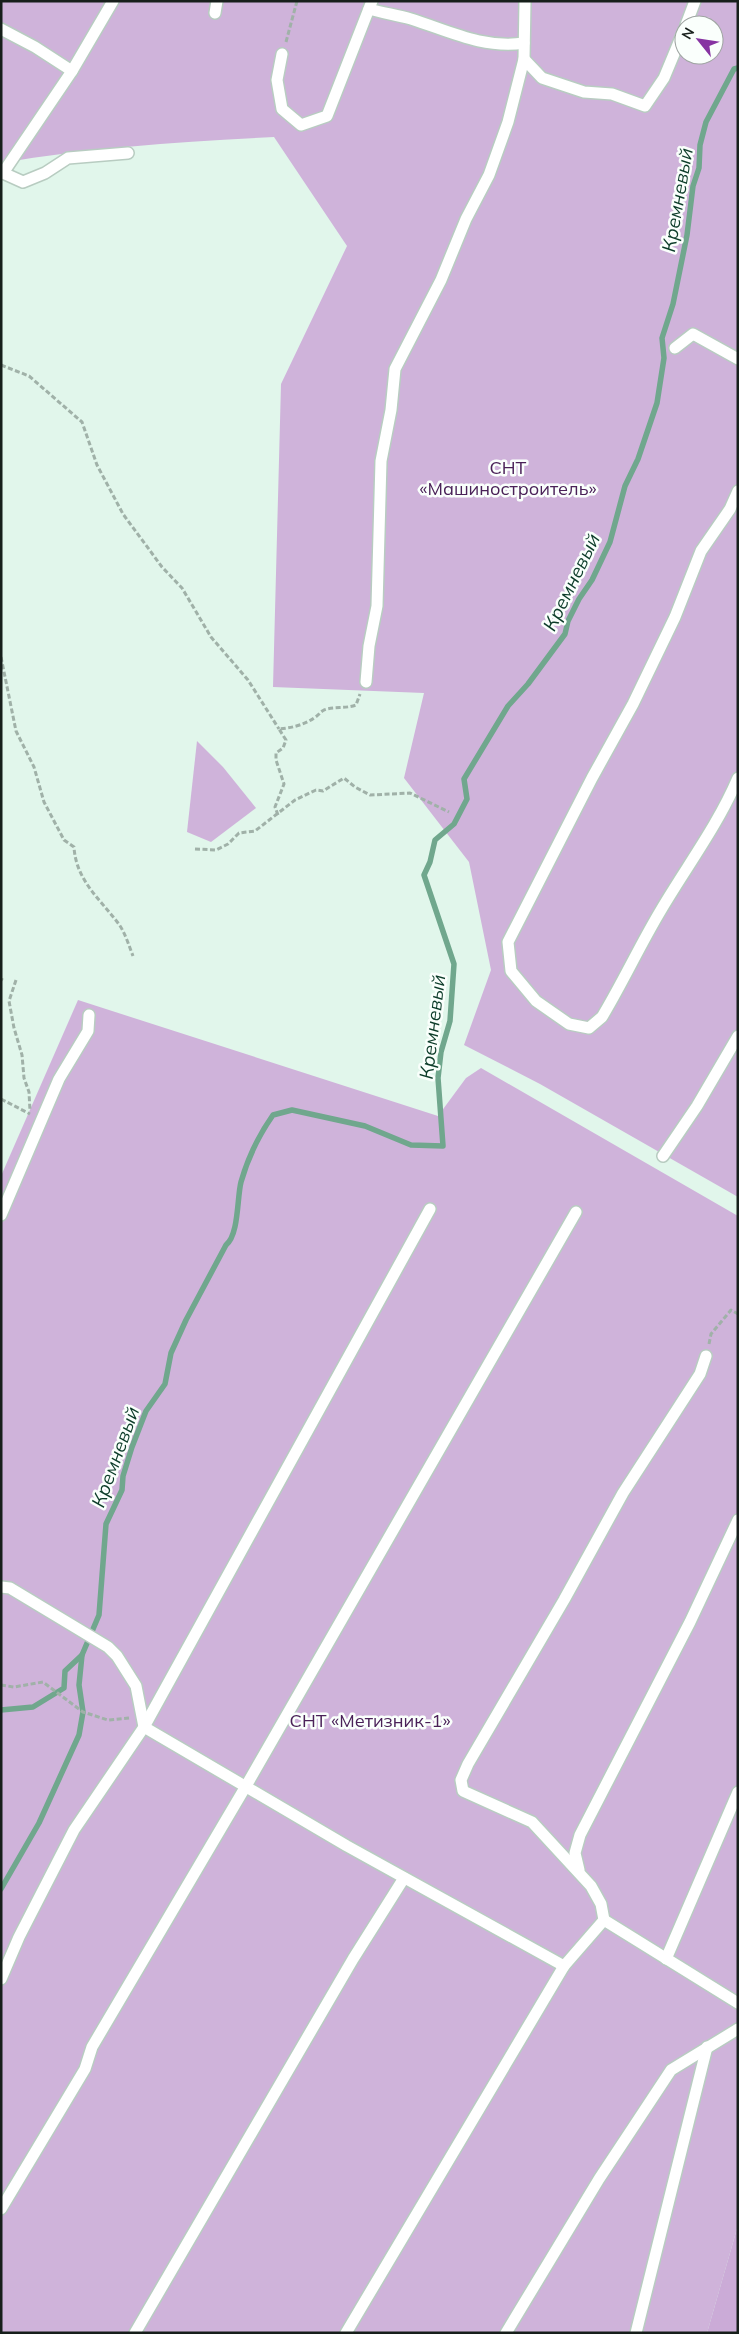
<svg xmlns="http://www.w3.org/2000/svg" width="739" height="2334" font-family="Mulish,sans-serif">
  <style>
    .green { fill: #cfb3da; fill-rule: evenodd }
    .forest { fill: #cbabd7 }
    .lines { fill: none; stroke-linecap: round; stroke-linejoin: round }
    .stream { stroke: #70a78d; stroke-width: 5.5 }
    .lane-casing { stroke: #b8ccc1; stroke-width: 14 }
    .path { stroke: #a0b1a8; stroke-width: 3; stroke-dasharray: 5 2.5; stroke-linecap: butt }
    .lane { stroke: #fff; stroke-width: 11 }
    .labels { text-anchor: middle; stroke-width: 5; stroke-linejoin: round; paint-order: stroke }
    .park-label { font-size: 18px; fill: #4a2158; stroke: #fafffc }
    .water-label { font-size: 19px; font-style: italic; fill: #0c3c29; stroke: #fafffc }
  </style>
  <rect width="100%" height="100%" fill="#e1f6eb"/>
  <g class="green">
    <path d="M1,1H738V1197L540,1084L464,1045L491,970L469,862L404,778L424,693L273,687L281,384L347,246L274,137C181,142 94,147 1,163ZM684,25H714V55H684Z"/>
    <polygon points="197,741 223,767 256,808 211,842 187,832"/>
    <polygon points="78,1000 438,1116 466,1078 481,1068 738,1216 738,2225 707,2333 1,2333 1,1176"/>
  </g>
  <polygon class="forest" points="738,2225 738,2333 707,2333"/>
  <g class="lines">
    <g class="stream">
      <path d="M1,1710L33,1707L64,1688L65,1671L82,1655L99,1615L106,1524L122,1490L123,1476L132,1447L146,1411L165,1384L171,1353L186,1320L226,1245C239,1235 237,1197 241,1182C248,1157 259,1135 273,1115L292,1110L365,1126L411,1145L443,1146L438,1078L441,1052L450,1021L454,964L424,875L430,862L435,840L454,824L467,799L464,779L508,706L528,684L565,634L568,621L579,599L592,580L610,542L625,486L638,459L657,403L664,358L662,338L673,304L687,235L693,186L699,168L700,145L706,122L734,69L738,68"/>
      <polyline points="1,1889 39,1823 79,1735 83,1712 79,1685 82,1655"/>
    </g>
    <g class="lane-casing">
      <g id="lane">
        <path d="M369,9C383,13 397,15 411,19C449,31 483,49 524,43"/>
        <polyline points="215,13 217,1"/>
        <polyline points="686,25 695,1"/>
        <polyline points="1,29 35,47 72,71 113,1"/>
        <polyline points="282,54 277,80 282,109 301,125 327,116 372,1"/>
        <polyline points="524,59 542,78 584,92 612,94 645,106 664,78 684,30"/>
        <polyline points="1,173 3,173 72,71"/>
        <polyline points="3,173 23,182 45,173 68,158 128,153"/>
        <polyline points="675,348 693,334 738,359"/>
        <path d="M738,491L730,509L701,551L675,617L633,704L592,778L508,942L511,971L536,1001L569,1024L589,1028L602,1017C623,982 640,945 661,910C687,866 718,825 738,778"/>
        <polyline points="366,682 369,646 377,606 381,461 391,410 395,369 441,280 466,219 489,175 508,122 524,59 525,1"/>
        <polyline points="663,1156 697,1106 738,1036"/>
        <polyline points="1,1215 59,1079 88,1031 89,1015"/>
        <polyline points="1,1587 10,1588 108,1647 117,1656 136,1686 144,1727 347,1846 564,1966"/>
        <polyline points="579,1870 575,1853 580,1835 690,1622 738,1520"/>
        <polyline points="604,1920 601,1904 591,1886 532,1822 463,1791 461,1780 468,1764 564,1600 623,1493 700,1374 706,1356"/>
        <polyline points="666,1959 738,1792"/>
        <polyline points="1,1979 19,1937 74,1830 144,1727 430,1209"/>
        <polyline points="1,2209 85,2069 92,2047 246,1786 576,1212"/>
        <polyline points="135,2333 353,1959 404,1878"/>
        <polyline points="346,2333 564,1966 604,1920 738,2003"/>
        <polyline points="506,2333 599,2179 671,2070 738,2029"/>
        <polyline points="636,2333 707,2047"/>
      </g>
    </g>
    <g class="path">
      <polyline points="286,42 297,1"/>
      <polyline points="1,365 29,376 82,422 97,465 123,514 162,567 182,588 211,637 248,680 279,729"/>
      <path d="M1,657L16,731L34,767L44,802L64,840L74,847C76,880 99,898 118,923C125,932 129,946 133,956"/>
      <path d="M278,815L275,807L284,784L276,760V753L283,748L286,740L279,729C291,728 304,725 314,718C318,716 320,712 324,710C334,706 345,709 356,705L360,694"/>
      <polyline points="195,849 216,850 228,844 239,833 255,831 295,800 316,790 323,791 344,778 355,787 370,795 410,793 449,812"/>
      <polyline points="1,979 3,980"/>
      <polyline points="16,980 9,1001 14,1028 22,1055 24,1078 29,1092 30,1111"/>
      <polyline points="1,1099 30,1114"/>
      <polyline points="709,1344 711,1334 731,1310 738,1314"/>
      <polyline points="1,1685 14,1687 43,1682 83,1712 108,1720 129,1718"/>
    </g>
    <use href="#lane" class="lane"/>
  </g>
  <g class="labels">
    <g class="park-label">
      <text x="508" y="474">СНТ<tspan x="508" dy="21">«Машиностроитель»</tspan></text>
      <text x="370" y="1727">СНТ «Метизник-1»</text>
    </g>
    <g class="water-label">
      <text transform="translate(677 200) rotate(-80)" y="7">Кремневый</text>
      <text transform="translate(571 582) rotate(-64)" y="7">Кремневый</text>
      <text transform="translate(432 1027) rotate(-83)" y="7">Кремневый</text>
      <text transform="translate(115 1457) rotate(-70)" y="7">Кремневый</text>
    </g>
  </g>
  <rect width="739" height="2334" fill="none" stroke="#171f1b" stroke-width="5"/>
  <g transform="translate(699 40) rotate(300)"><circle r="24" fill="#fafffc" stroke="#9fa5a2"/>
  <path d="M0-4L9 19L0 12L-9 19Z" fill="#8734a2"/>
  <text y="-8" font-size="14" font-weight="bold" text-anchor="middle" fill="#171f1b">N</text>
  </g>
</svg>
